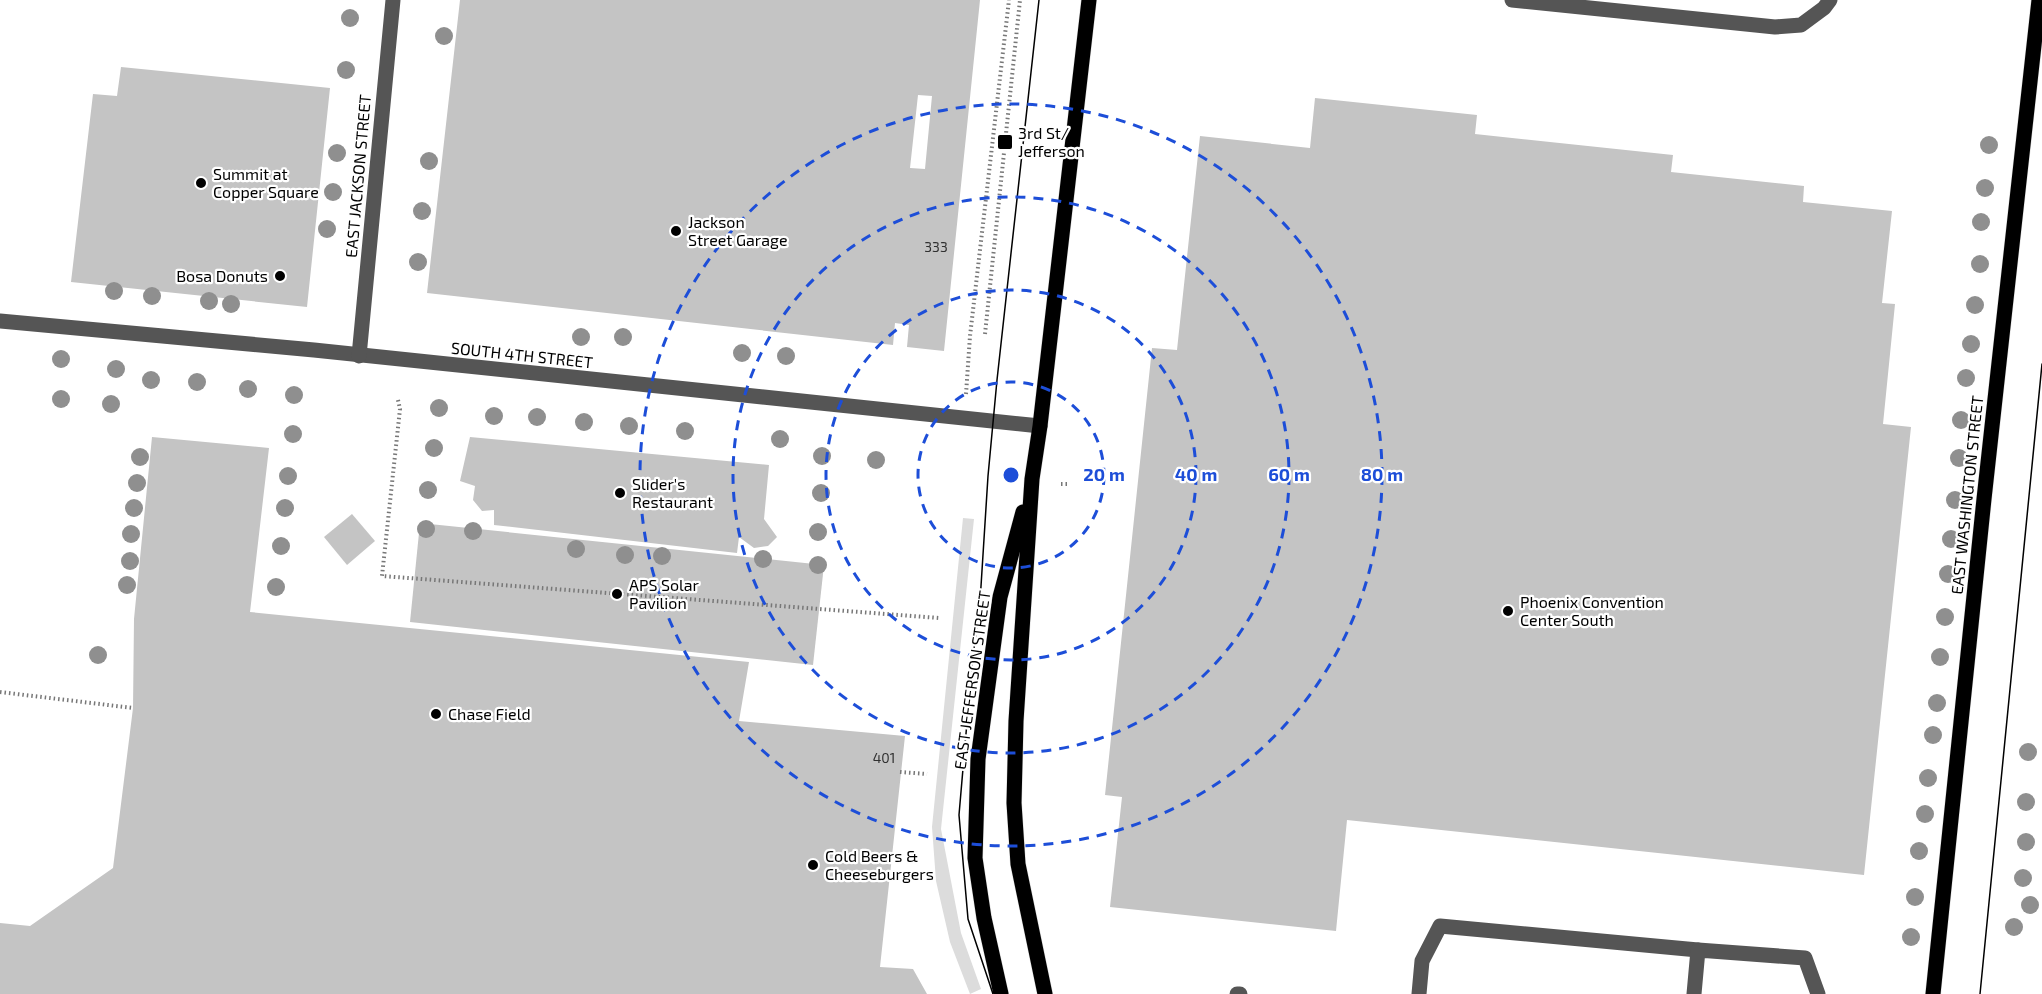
<svg xmlns="http://www.w3.org/2000/svg" width="2042" height="994" font-family="'Exo 2',sans-serif">
  <style>
    .green { fill: #dcdcdc }
    .building { fill: #c4c4c4; fill-rule: evenodd }
    .lines { fill: none; stroke-linecap: round; stroke-linejoin: round }
    .major-casing { stroke: #dbdbdb; stroke-width: 16 }
    .path { stroke: #777; stroke-width: 4; stroke-dasharray: 1.5 3; stroke-linecap: butt }
    .minor { stroke: #555; stroke-width: 15 }
    .major { stroke: #000; stroke-width: 15 }
    .tram { stroke: #000; stroke-width: 1.5 }
    .tree { fill: #8f8f8f }
    .ring { fill: none; stroke: #1d4ed8; stroke-width: 3; stroke-dasharray: 10 8 }
    .poi-dot { fill: #000; stroke: #fff; stroke-width: 2 }
    .labels { text-anchor: middle; stroke-width: 4.5; stroke-linejoin: round; paint-order: stroke }
    .number-label { font-size: 14px; fill: #313131 }
    .poi-label { font-size: 16px; fill: #000; stroke: #fff; text-anchor: start }
    .street-label { font-size: 16px; fill: #000; stroke: #fff }
    .centre { fill: #1d4ed8; stroke: #fff; stroke-width: 3 }
    .ring-label { font-size: 18px; text-anchor: middle; font-weight: bold; fill: #1d4ed8; stroke: #fff; stroke-width: 4.5; stroke-linejoin: round; paint-order: stroke }
  </style>
  <rect width="100%" height="100%" fill="#fff"/>
  <polygon class="green" points="963,518 974,519 941,829 961,933 981,989 970,994 950,942 936,881 932,827"/>
  <g class="building">
    <path d="M460,0H980L944,351L907,347L909,325L895,323L893,345L427,293ZM918,95L932,96L925,169L910,168Z"/>
    <polygon points="121,67 330,88 307,307 71,282 93,94 117,96"/>
    <polygon points="1315,98 1477,115 1475,134 1673,155 1671,172 1804,186 1803,202 1892,211 1882,303 1895,304 1883,424 1911,427 1864,875 1347,820 1336,931 1110,907 1122,797 1105,795 1152,348 1177,350 1200,136 1310,148"/>
    <polygon points="152,437 269,448 250,612 749,662 739,721 905,736 880,967 913,969 927,994 0,994 0,923 30,926 113,868 133,708 134,619"/>
    <polygon points="470,437 769,465 764,519 777,537 768,546 754,548 739,537 737,553 494,525 494,510 482,511 473,500 475,486 460,481"/>
    <polygon points="352,514 375,541 347,565 324,537"/>
    <polygon points="420,523 824,565 813,665 410,622"/>
  </g>
  <g class="lines">
    <g class="major-casing">
      <g id="major">
        <polyline points="1001,994 984,918 975,858 978,759 1000,597 1023,512"/>
        <polyline points="1045,994 1018,864 1014,803 1016,721 1032,479 1040,426 1089,0"/>
        <polyline points="1933,994 1984,499 2039,0"/>
      </g>
    </g>
    <g class="path">
      <polyline points="985,334 1020,0"/>
      <polyline points="966,394 970,336 1009,0"/>
      <polyline points="398,400 400,409 382,576 939,618"/>
      <polyline points="1061,484 1069,484"/>
      <polyline points="0,692 133,708"/>
      <polyline points="900,772 927,774"/>
    </g>
    <g class="minor">
      <polyline points="1512,0 1775,27 1801,25 1824,8 1830,0"/>
      <polyline points="0,321 314,350 1040,426"/>
      <polyline points="359,356 393,0"/>
      <polyline points="1237,994 1240,994"/>
      <polyline points="1419,994 1422,961 1440,926 1698,950"/>
      <polyline points="1694,994 1698,950 1805,958 1818,994"/>
    </g>
    <use href="#major" class="major"/>
    <g class="tram">
      <polyline points="993,994 968,919 959,815 972,664 980,602 988,476 997,380 1039,0"/>
      <polyline points="1980,994 2042,364"/>
    </g>
  </g>
  <g class="tree">
    <circle cx="350" cy="18" r="9"/>
    <circle cx="444" cy="36" r="9"/>
    <circle cx="346" cy="70" r="9"/>
    <circle cx="1989" cy="145" r="9"/>
    <circle cx="337" cy="153" r="9"/>
    <circle cx="429" cy="161" r="9"/>
    <circle cx="1985" cy="188" r="9"/>
    <circle cx="333" cy="192" r="9"/>
    <circle cx="422" cy="211" r="9"/>
    <circle cx="1981" cy="222" r="9"/>
    <circle cx="327" cy="229" r="9"/>
    <circle cx="418" cy="262" r="9"/>
    <circle cx="1980" cy="264" r="9"/>
    <circle cx="114" cy="291" r="9"/>
    <circle cx="152" cy="296" r="9"/>
    <circle cx="209" cy="301" r="9"/>
    <circle cx="231" cy="304" r="9"/>
    <circle cx="1975" cy="305" r="9"/>
    <circle cx="581" cy="337" r="9"/>
    <circle cx="623" cy="337" r="9"/>
    <circle cx="1971" cy="344" r="9"/>
    <circle cx="742" cy="353" r="9"/>
    <circle cx="786" cy="356" r="9"/>
    <circle cx="61" cy="359" r="9"/>
    <circle cx="116" cy="369" r="9"/>
    <circle cx="1966" cy="378" r="9"/>
    <circle cx="151" cy="380" r="9"/>
    <circle cx="197" cy="382" r="9"/>
    <circle cx="248" cy="389" r="9"/>
    <circle cx="294" cy="395" r="9"/>
    <circle cx="61" cy="399" r="9"/>
    <circle cx="111" cy="404" r="9"/>
    <circle cx="439" cy="408" r="9"/>
    <circle cx="494" cy="416" r="9"/>
    <circle cx="537" cy="417" r="9"/>
    <circle cx="1961" cy="420" r="9"/>
    <circle cx="584" cy="422" r="9"/>
    <circle cx="629" cy="426" r="9"/>
    <circle cx="685" cy="431" r="9"/>
    <circle cx="293" cy="434" r="9"/>
    <circle cx="780" cy="439" r="9"/>
    <circle cx="434" cy="448" r="9"/>
    <circle cx="822" cy="456" r="9"/>
    <circle cx="140" cy="457" r="9"/>
    <circle cx="1959" cy="458" r="9"/>
    <circle cx="876" cy="460" r="9"/>
    <circle cx="288" cy="476" r="9"/>
    <circle cx="137" cy="483" r="9"/>
    <circle cx="428" cy="490" r="9"/>
    <circle cx="821" cy="493" r="9"/>
    <circle cx="1955" cy="500" r="9"/>
    <circle cx="134" cy="508" r="9"/>
    <circle cx="285" cy="508" r="9"/>
    <circle cx="426" cy="529" r="9"/>
    <circle cx="473" cy="531" r="9"/>
    <circle cx="818" cy="532" r="9"/>
    <circle cx="131" cy="534" r="9"/>
    <circle cx="1951" cy="539" r="9"/>
    <circle cx="281" cy="546" r="9"/>
    <circle cx="576" cy="549" r="9"/>
    <circle cx="625" cy="555" r="9"/>
    <circle cx="662" cy="556" r="9"/>
    <circle cx="763" cy="559" r="9"/>
    <circle cx="130" cy="561" r="9"/>
    <circle cx="818" cy="565" r="9"/>
    <circle cx="1948" cy="574" r="9"/>
    <circle cx="127" cy="585" r="9"/>
    <circle cx="276" cy="587" r="9"/>
    <circle cx="1945" cy="617" r="9"/>
    <circle cx="98" cy="655" r="9"/>
    <circle cx="1940" cy="657" r="9"/>
    <circle cx="1937" cy="703" r="9"/>
    <circle cx="1933" cy="735" r="9"/>
    <circle cx="2028" cy="752" r="9"/>
    <circle cx="1928" cy="778" r="9"/>
    <circle cx="2026" cy="802" r="9"/>
    <circle cx="1925" cy="814" r="9"/>
    <circle cx="2026" cy="842" r="9"/>
    <circle cx="1919" cy="851" r="9"/>
    <circle cx="2023" cy="878" r="9"/>
    <circle cx="1915" cy="897" r="9"/>
    <circle cx="2030" cy="905" r="9"/>
    <circle cx="2014" cy="927" r="9"/>
    <circle cx="1911" cy="937" r="9"/>
  </g>
  <g class="ring">
    <circle cx="1011" cy="475" r="93"/>
    <circle cx="1011" cy="475" r="185"/>
    <circle cx="1011" cy="475" r="278"/>
    <circle cx="1011" cy="475" r="371"/>
  </g>
  <g class="poi-dot">
    <rect x="997" y="134" width="16" height="16" rx="3"/>
    <circle cx="201" cy="183" r="6"/>
    <circle cx="676" cy="231" r="6"/>
    <circle cx="280" cy="276" r="6"/>
    <circle cx="620" cy="493" r="6"/>
    <circle cx="617" cy="594" r="6"/>
    <circle cx="1508" cy="611" r="6"/>
    <circle cx="436" cy="714" r="6"/>
    <circle cx="813" cy="865" r="6"/>
  </g>
  <g class="labels">
    <g class="number-label">
      <text x="936" y="252">333</text>
      <text x="884" y="763">401</text>
    </g>
    <g class="poi-label">
      <text x="1018" y="139">3rd St/<tspan x="1018" dy="18">Jefferson</tspan></text>
      <text x="213" y="180">Summit at<tspan x="213" dy="18">Copper Square</tspan></text>
      <text x="688" y="228">Jackson<tspan x="688" dy="18">Street Garage</tspan></text>
      <text x="268" y="282" text-anchor="end">Bosa Donuts</text>
      <text x="632" y="490">Slider's<tspan x="632" dy="18">Restaurant</tspan></text>
      <text x="629" y="591">APS Solar<tspan x="629" dy="18">Pavilion</tspan></text>
      <text x="1520" y="608">Phoenix Convention<tspan x="1520" dy="18">Center South</tspan></text>
      <text x="448" y="720">Chase Field</text>
      <text x="825" y="862">Cold Beers &amp;<tspan x="825" dy="18">Cheeseburgers</tspan></text>
    </g>
    <g class="street-label">
      <text transform="translate(358 176) rotate(-85)" y="6">EAST JACKSON STREET</text>
      <text transform="translate(522 355) rotate(6)" y="6">SOUTH 4TH STREET</text>
      <text transform="translate(1967 495) rotate(-84)" y="6">EAST WASHINGTON STREET</text>
      <text transform="translate(972 680) rotate(-82)" y="6">EAST JEFFERSON STREET</text>
    </g>
  </g>
  <circle cx="1011" cy="475" r="9" class="centre"/>
  <g class="ring-label">
    <text x="1104" y="481">20 m</text>
    <text x="1196" y="481">40 m</text>
    <text x="1289" y="481">60 m</text>
    <text x="1382" y="481">80 m</text>
  </g>
</svg>
